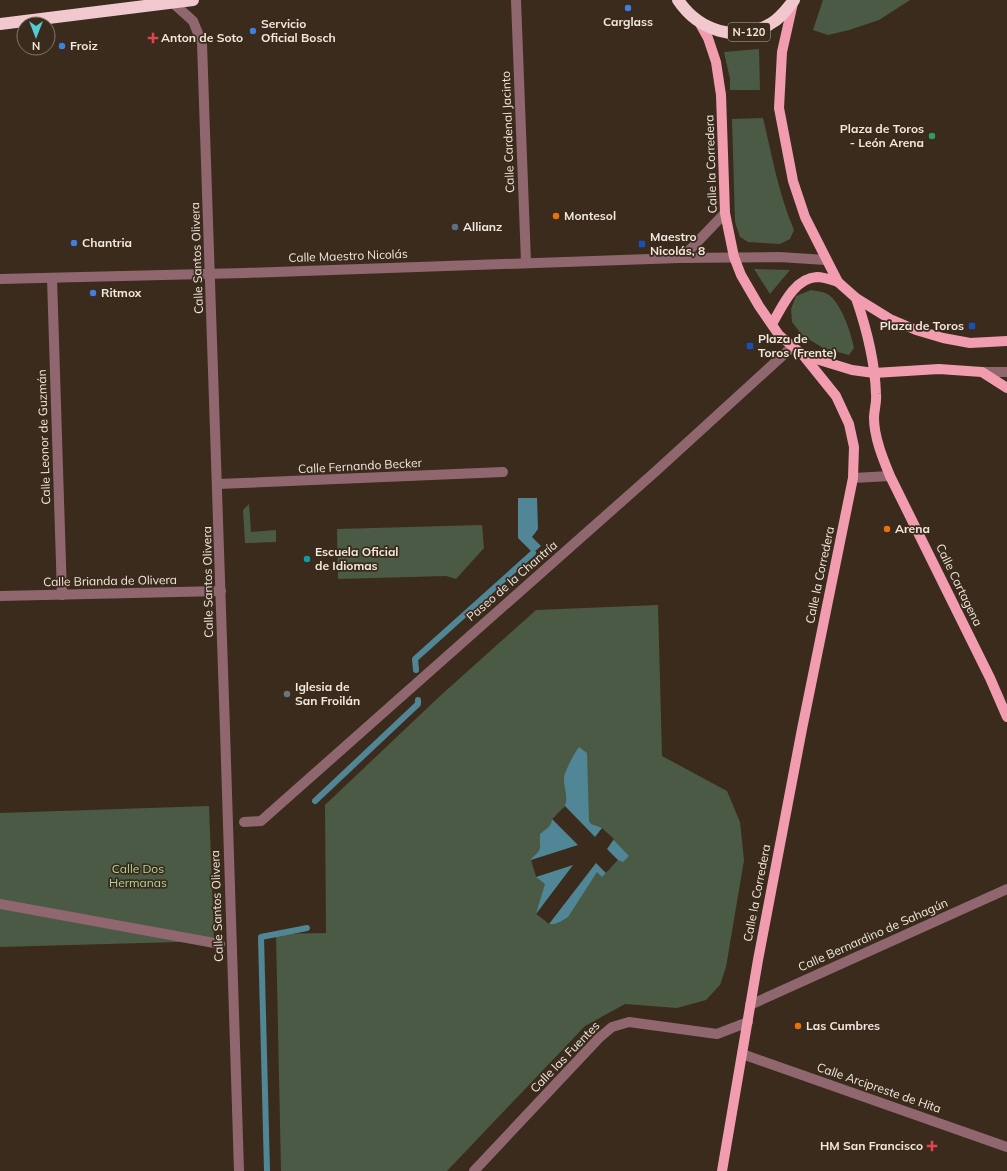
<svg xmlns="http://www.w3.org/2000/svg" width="1007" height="1171" font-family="Mulish,sans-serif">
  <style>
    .green { fill: #4b5a44 }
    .water { fill: #508695 }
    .pier { fill: #3a2b1c }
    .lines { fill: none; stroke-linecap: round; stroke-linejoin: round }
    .stream { stroke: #508695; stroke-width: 6 }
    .minor { stroke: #90676f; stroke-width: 10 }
    .major { stroke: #f29daf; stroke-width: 10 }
    .highway { stroke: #f2c8cf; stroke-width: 12 }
    .shop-dot { fill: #3f7fe0; stroke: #3a2b1c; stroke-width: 1.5 }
    .health-dot { fill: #e0444e; stroke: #3a2b1c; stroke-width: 1.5 }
    .leisure-dot { fill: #2e9e5b; stroke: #3a2b1c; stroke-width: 1.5 }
    .food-dot { fill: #e8710a; stroke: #3a2b1c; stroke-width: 1.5 }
    .service-dot { fill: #5c6f8a; stroke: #3a2b1c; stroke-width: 1.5 }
    .transit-dot { fill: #1a4fb4; stroke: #3a2b1c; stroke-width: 1.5 }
    .culture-dot { fill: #0f9aa8; stroke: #3a2b1c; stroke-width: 1.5 }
    .worship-dot { fill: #6b7280; stroke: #3a2b1c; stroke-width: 1.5 }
    .labels { text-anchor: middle; stroke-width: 3.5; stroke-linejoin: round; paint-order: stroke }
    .shield { fill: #3a2b1c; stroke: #bbafa4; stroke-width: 1 }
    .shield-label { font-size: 11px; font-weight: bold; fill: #f2e8de }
    .poi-label { font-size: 12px; font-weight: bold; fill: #f2e8de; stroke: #3a2b1c; text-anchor: start }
    .street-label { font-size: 12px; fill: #f2e8de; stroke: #3a2b1c }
    .park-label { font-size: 12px; fill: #acd69b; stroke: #3a2b1c }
  </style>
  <rect width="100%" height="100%" fill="#3a2b1c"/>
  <g class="green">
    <polygon points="823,0 910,0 879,20 849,30 828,35 813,30"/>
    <polygon points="759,49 760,90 730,90 730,79 724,52"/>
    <path d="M763,118C772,156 779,195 794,230L790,239L780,244L748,242L740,237L735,222L732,119Z"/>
    <polygon points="754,269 790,270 770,294"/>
    <path d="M811,290C816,291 825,292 829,295C842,305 851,333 854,348L849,355L823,348L802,335L792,322L791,309L796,296Z"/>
    <polygon points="249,504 251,532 276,530 276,542 245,543 243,510"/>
    <polygon points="482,525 484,548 456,579 446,576 338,579 337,529"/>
    <polygon points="658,605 662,756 727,791 740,822 744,860 726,967 720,985 706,1000 677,1008 625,1004 585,1026 447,1171 281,1171 276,934 326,933 325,805 440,696 536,610"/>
    <polygon points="209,806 214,941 0,947 0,813"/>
  </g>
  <g class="water">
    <polygon points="518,498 537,498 538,529 532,537 541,546 533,553 518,538"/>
    <path d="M579,747L587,753L589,821L591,824L602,828L629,856L623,862L618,860L602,877L597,872L568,917L560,922L554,924H549L536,914L545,884L536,877L531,859C544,847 539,850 540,834C545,830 552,826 552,819C556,815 563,810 565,805C569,797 563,786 564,777C565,771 575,752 579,747Z"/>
  </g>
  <polygon class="pier" points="565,806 595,837 602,828 614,839 607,849 618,860 606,873 596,863 549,924 536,914 573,865 536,877 531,860 578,845 552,819"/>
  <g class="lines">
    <g class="stream">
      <polyline points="416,670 415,659 533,553"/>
      <polyline points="315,801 418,704 418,700"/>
      <polyline points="267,1171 261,937 307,928"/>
    </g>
    <g class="minor">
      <polyline points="516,0 526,262"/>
      <path d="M173,3L193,21L202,43C217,419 226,795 239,1171"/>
      <polyline points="682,258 725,213"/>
      <polyline points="52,278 62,595"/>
      <polyline points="0,279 245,273 679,258 779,257 826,260"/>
      <polyline points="982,372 1007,372"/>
      <polyline points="853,478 890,476"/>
      <polyline points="218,484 503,472"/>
      <polyline points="0,596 221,591"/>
      <polyline points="244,822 261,821 655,472 792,347"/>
      <polyline points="0,904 220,944"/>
      <polyline points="750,1005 1007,889"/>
      <polyline points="742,1054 1007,1147"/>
      <polyline points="474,1171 599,1038 612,1027 629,1022 717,1034 748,1022"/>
    </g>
    <g class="major">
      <polyline points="793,3 782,52 779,108 793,181 805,217 838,282 856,298 890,319 916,330 943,338 970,343 1007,341"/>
      <polyline points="698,20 708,38 716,62 721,95 725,213 734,257 741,275 759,306 779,335 803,355 836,396 849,424 854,447 853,478 802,729 758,960 722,1171"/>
      <path d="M856,298C866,327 875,363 876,394C877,402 874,410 874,418C874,437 883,459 890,476L990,678L1007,717"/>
      <path d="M772,324C782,307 794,278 817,277C824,277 832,280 838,282"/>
      <polyline points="803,355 852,370 874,373 939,369 982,372 1007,388"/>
    </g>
    <g class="highway">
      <path d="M678,0C698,30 737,44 770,24C780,19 787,9 794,0"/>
      <polyline points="0,24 193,0"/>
    </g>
  </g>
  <g class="shop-dot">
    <circle cx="628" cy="8" r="4"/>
    <circle cx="253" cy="31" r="4"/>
    <circle cx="62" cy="46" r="4"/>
    <circle cx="74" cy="243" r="4"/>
    <circle cx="93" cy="293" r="4"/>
  </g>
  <g class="health-dot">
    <path d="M151 32h4v4h4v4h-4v4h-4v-4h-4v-4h4z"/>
    <path d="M930 1140h4v4h4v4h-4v4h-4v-4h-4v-4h4z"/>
  </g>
  <circle class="leisure-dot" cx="932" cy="136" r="4"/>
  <g class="food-dot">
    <circle cx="556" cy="216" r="4"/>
    <circle cx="887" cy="529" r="4"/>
    <circle cx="798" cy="1026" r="4"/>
  </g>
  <circle class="service-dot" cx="455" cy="227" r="4"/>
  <g class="transit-dot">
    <rect x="638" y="240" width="8" height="8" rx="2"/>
    <rect x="968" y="322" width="8" height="8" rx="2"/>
    <rect x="746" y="342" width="8" height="8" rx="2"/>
  </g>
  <circle class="culture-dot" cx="307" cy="559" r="4"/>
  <circle class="worship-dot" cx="287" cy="694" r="4"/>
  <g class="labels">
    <rect class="shield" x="728" y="23" width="42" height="18" rx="3"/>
    <g class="shield-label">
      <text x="749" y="36">N-120</text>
    </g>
    <g class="poi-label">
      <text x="628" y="26" text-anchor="middle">Carglass</text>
      <text x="261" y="28">Servicio<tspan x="261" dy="14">Oficial Bosch</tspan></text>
      <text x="161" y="42">Anton de Soto</text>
      <text x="70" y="50">Froiz</text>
      <text x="924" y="133" text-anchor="end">Plaza de Toros<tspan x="924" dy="14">- León Arena</tspan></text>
      <text x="564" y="220">Montesol</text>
      <text x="463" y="231">Allianz</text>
      <text x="650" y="241">Maestro<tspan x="650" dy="14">Nicolás, 8</tspan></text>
      <text x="82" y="247">Chantria</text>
      <text x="101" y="297">Ritmox</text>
      <text x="964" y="330" text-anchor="end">Plaza de Toros</text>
      <text x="758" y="343">Plaza de<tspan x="758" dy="14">Toros (Frente)</tspan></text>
      <text x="895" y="533">Arena</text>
      <text x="315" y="556">Escuela Oficial<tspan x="315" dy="14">de Idiomas</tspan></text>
      <text x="295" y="691">Iglesia de<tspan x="295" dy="14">San Froilán</tspan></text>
      <text x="806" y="1030">Las Cumbres</text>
      <text x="923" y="1150" text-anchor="end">HM San Francisco</text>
    </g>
    <g class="street-label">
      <text transform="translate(508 132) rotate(-92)" y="4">Calle Cardenal Jacinto</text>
      <text transform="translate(711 164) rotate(-92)" y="4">Calle la Corredera</text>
      <text transform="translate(348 256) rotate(-2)" y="4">Calle Maestro Nicolás</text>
      <text transform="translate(197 258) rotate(-92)" y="4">Calle Santos Olivera</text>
      <text transform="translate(44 437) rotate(-92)" y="4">Calle Leonor de Guzmán</text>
      <text transform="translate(360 466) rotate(-3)" y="4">Calle Fernando Becker</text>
      <text transform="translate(820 575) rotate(-78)" y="4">Calle la Corredera</text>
      <text transform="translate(110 581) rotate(-1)" y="4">Calle Brianda de Olivera</text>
      <text transform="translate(512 581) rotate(-41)" y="4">Paseo de la Chantría</text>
      <text transform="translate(208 582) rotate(-91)" y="4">Calle Santos Olivera</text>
      <text transform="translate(959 585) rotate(64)" y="4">Calle Cartagena</text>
      <text transform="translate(757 893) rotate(-79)" y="4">Calle la Corredera</text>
      <text transform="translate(217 906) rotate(-92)" y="4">Calle Santos Olivera</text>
      <text transform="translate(873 935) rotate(-24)" y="4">Calle Bernardino de Sahagún</text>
      <text transform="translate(565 1057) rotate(-46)" y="4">Calle las Fuentes</text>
      <text transform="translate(879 1088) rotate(19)" y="4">Calle Arcipreste de Hita</text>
    </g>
    <g class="park-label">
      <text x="138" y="873">Calle Dos<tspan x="138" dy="14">Hermanas</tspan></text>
    </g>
  </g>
  <g transform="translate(36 36) rotate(180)"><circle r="19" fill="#3a2b1c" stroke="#84776a"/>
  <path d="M0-3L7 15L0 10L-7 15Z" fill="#51ccd3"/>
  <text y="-6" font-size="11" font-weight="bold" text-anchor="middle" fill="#f2e8de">N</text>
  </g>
</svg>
